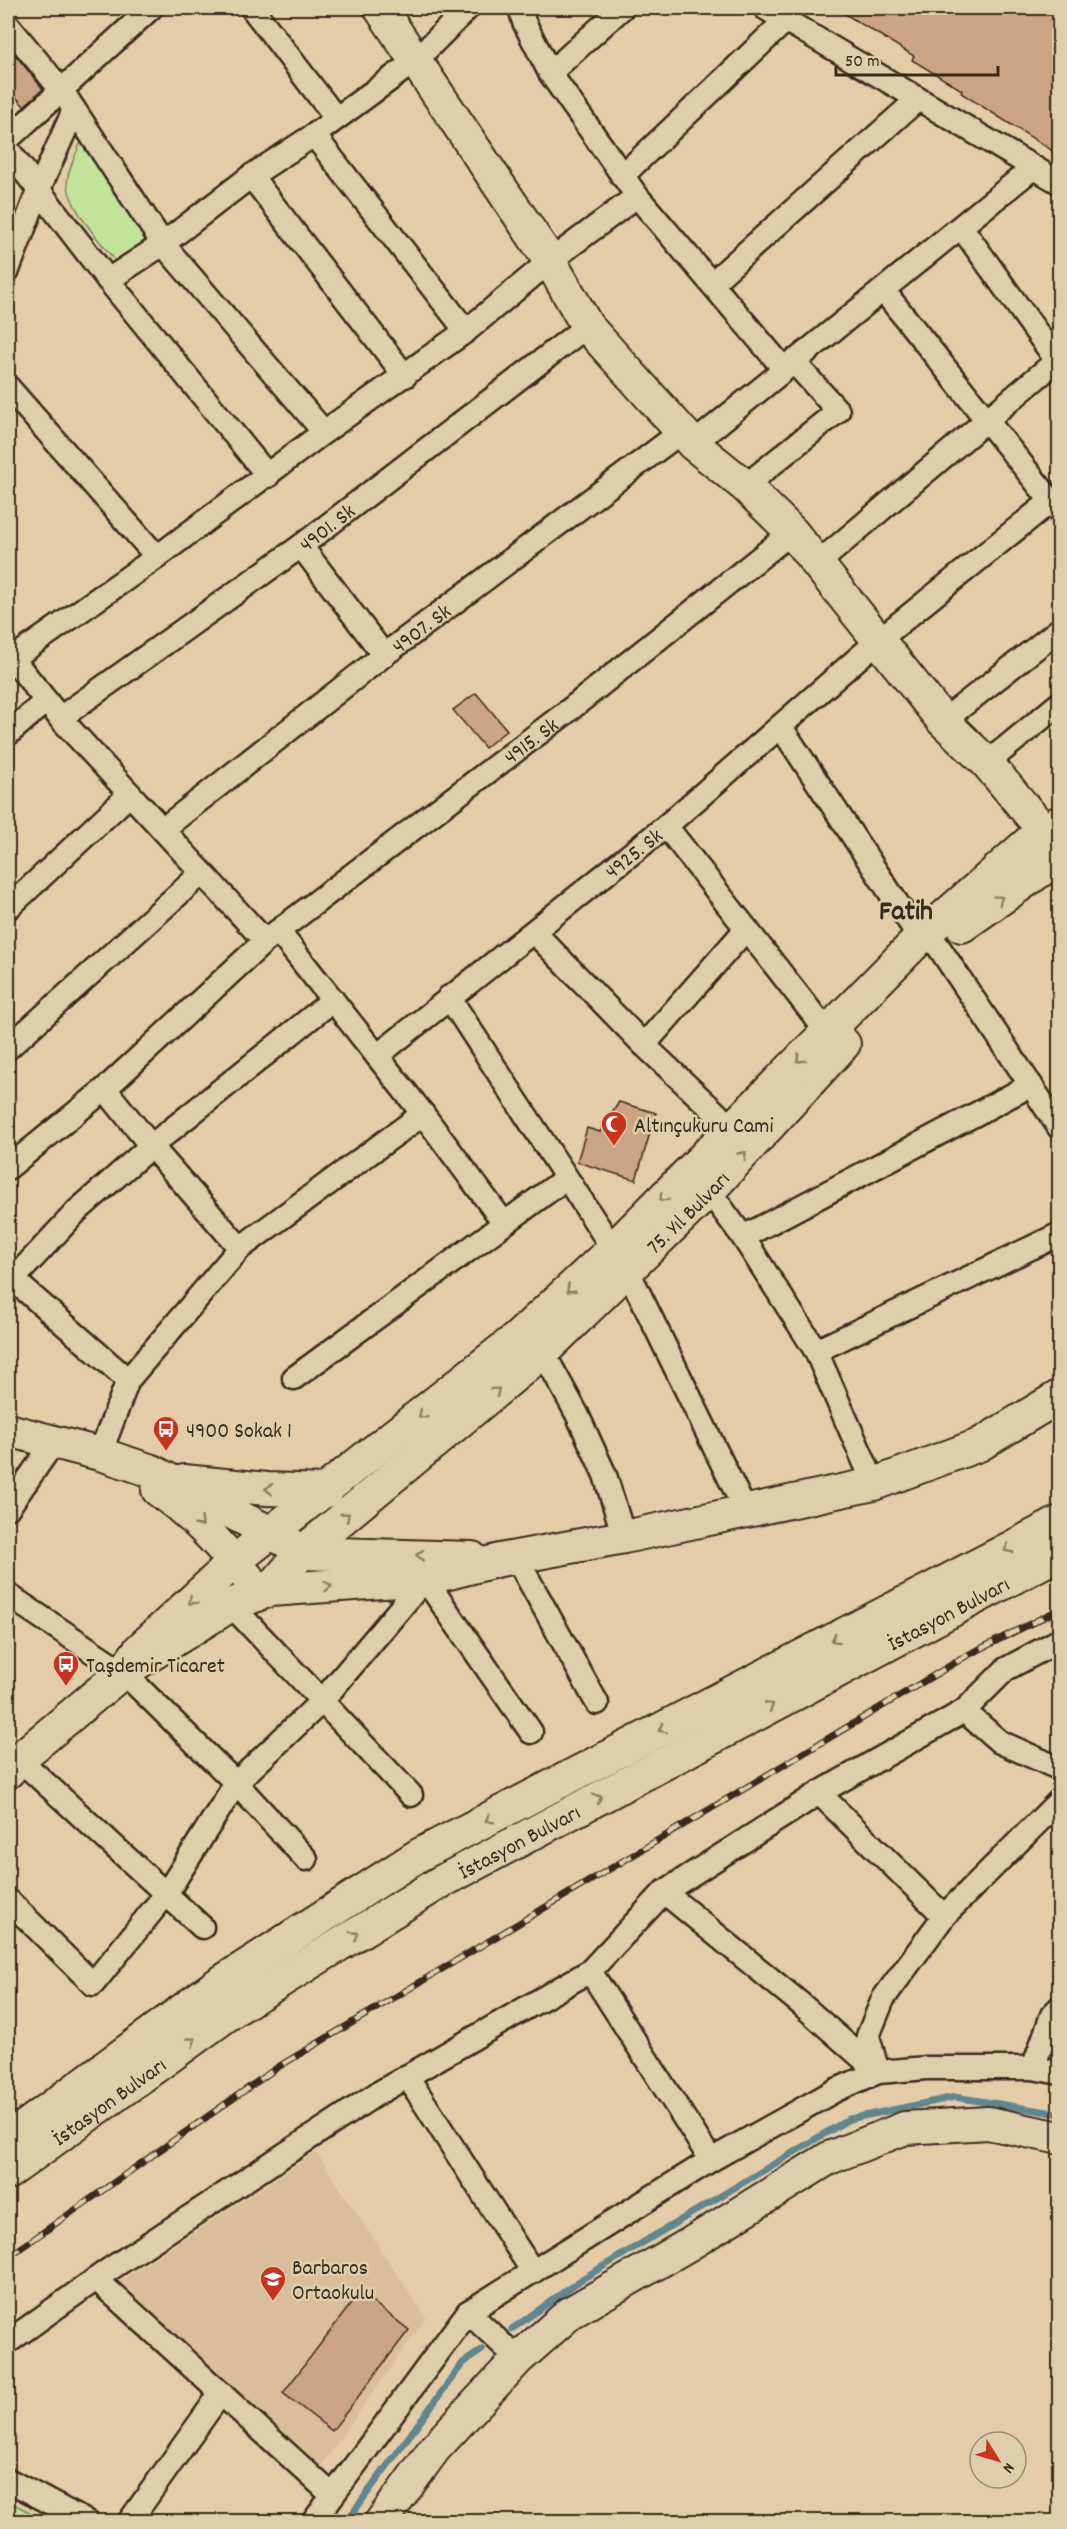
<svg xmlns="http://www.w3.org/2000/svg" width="1067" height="2529" font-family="Dekko,sans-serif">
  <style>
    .built { fill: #dabd9b }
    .green { fill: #c3e29a; stroke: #7f865c; stroke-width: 1.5 }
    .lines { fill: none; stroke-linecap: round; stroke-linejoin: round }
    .stream { stroke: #61868f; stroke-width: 7 }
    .building { fill: #caa485; stroke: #3b2a1e; stroke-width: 1.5 }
    .street-casing { stroke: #3b2a1e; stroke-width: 27 }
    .secondary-casing { stroke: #3b2a1e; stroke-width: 36 }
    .street { stroke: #dfceab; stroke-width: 22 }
    .secondary { stroke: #dfceab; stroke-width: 32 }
    .rail-casing { stroke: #3b2a1e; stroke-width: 7 }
    .rail { stroke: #dfceab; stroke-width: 4.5; stroke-dasharray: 14; stroke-linecap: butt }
    .oneway { stroke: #8d7c64 }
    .labels { text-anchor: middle; stroke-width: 5; stroke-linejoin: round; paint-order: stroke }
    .street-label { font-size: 22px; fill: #3b2a1e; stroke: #dfceab }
    .poi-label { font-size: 22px; fill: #3b2a1e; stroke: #dfceab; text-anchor: start }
    .district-label { font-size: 28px; font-weight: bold; fill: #3b2a1e; stroke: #dfceab }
  </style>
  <rect width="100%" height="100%" fill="#e5cca8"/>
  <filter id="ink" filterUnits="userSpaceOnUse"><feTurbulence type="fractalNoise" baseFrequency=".0167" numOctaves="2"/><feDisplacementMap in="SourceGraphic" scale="12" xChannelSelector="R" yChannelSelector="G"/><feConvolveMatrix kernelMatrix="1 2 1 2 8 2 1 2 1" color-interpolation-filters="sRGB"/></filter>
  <g filter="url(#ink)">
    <polygon class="built" points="316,2152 426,2318 315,2474 113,2286"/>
    <g class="green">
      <path d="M83,137L150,236L117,263C102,243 62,202 68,176C71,163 78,149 83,137Z"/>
      <polygon points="8,2501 47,2521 8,2521"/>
    </g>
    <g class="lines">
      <g class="stream">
        <polyline points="512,2329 582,2279 849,2119 955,2097 1060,2114"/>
        <polyline points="346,2522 463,2363 482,2350"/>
      </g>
    </g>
    <g class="building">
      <polygon points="835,8 1041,8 1059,20 1059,155 961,93 962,90 912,60 914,56"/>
      <polygon points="8,46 43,89 24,106 16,97 8,105"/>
      <polygon points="476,693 507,730 485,748 453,710"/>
      <polygon points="619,1102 656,1113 636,1180 577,1162 587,1128 600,1132"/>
      <polygon points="360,2292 409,2330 332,2431 283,2393"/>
    </g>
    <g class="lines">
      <g class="street-casing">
        <g id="street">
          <polyline points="252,8 335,117"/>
          <polyline points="520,8 524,22 550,73 637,196 784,369"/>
          <polyline points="765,8 1060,183"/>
          <polyline points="8,25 62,91 163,244 324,432"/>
          <polyline points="550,73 622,8"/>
          <polyline points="314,135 466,331"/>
          <polyline points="8,139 151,8"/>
          <polyline points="8,150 108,280 268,476"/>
          <polyline points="251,176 405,376"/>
          <polyline points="622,176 785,21"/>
          <polyline points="962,228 1060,365"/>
          <polyline points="8,270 39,189 74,110"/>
          <polyline points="108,280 163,244 251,176 314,135 415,61 468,8"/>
          <polyline points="712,283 918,99"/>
          <polyline points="883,290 1060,512"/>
          <polyline points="8,387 157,557"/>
          <polyline points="693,444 1033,168"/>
          <polyline points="745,486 838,411 793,361"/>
          <polyline points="301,546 384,655"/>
          <polyline points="817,564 1060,358"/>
          <polyline points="8,653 60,718 265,941"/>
          <polyline points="12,659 157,557 324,432 466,331 550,261 637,196"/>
          <path id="s1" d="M60,718L301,546L587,326"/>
          <polyline points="943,721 1060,629"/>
          <polyline points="781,727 920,938"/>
          <polyline points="8,734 46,701"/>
          <polyline points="987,763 1060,703"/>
          <polyline points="666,826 827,1032"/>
          <path id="s2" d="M163,829L384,655L681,432"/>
          <polyline points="8,908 130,794"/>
          <polyline points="278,931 423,1114 504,1223"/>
          <polyline points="534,932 644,1045 732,1128"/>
          <polyline points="938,946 1060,1129"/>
          <polyline points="449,997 613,1249"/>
          <polyline points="644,1045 746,929"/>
          <polyline points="8,1048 202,873"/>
          <path id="s3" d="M377,1056L666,826L880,639L1051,501"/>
          <polyline points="105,1089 151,1146 240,1248"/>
          <path id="s4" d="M8,1168L105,1089L265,941L568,711L792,532"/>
          <polyline points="709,1191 743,1237 816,1351 874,1484"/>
          <polyline points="743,1237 1031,1085"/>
          <polyline points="628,1271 746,1512"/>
          <polyline points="8,1275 128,1380"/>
          <polyline points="8,1285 77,1211 151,1146 333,1000"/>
          <polyline points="816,1351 1060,1234"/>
          <polyline points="543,1352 577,1414 605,1475 624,1537"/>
          <polyline points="294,1378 565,1179"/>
          <polyline points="100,1454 128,1380 240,1248 423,1114"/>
          <polyline points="8,1508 54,1442"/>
          <polyline points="516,1557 597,1703"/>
          <polyline points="8,1595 123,1672 236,1783 306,1859"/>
          <polyline points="231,1605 411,1795"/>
          <polyline points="1060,1640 1006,1669 964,1711 1000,1742 1060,1769"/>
          <polyline points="19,1759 202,1927"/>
          <polyline points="819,1793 944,1916"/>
          <polyline points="664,1892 801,2004 878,2072"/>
          <polyline points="8,1900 93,1984 166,1894 236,1783 322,1701 425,1579 531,1732"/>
          <polyline points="590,1971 711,2160"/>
          <polyline points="1033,2068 1052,2015 1060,2007"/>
          <polyline points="878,2072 868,2036 883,1999 944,1916 1060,1800"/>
          <polyline points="407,2076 533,2272"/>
          <polyline points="96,2279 332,2495"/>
          <polyline points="468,2312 518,2359"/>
          <polyline points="8,2342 107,2271 375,2095 590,1971 664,1892 819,1793 964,1711"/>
          <polyline points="8,2480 87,2522"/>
          <polyline points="129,2522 221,2393"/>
          <polyline points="313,2522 468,2312 711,2160 836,2090 878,2072 927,2068 1033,2068 1060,2073"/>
        </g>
      </g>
      <g class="secondary-casing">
        <g id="secondary">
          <polyline points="380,8 550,261 587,326 693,444 745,486 792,532 943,721 987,763 1043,830"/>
          <polyline points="962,926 1060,857"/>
          <polyline points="8,1430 100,1454 152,1471 288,1542 301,1553 472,1558"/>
          <polyline points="184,1481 267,1489 327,1491"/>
          <path d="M158,1490C197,1518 217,1542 248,1578"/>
          <path id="s5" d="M270,1590L301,1553L543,1352L709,1191L844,1044"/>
          <polyline points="123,1672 140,1649 235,1561 518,1337 613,1249 920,938 1043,830 1060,822"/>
          <polyline points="8,1772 19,1759 123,1672 231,1605 270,1590 425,1579 500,1560 624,1537 874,1484 979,1445 1060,1396"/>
          <polyline points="8,2139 215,1986 419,1855 1060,1522"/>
          <path id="s6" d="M8,2173L234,2010L439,1883L1060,1553"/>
          <polyline points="381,2522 435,2448 518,2359 570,2313 688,2245 829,2158 905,2128 988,2123 1060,2138"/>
        </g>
      </g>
      <use href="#street" class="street"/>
      <use href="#secondary" class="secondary"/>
      <g class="rail-casing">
        <polyline id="rail" points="8,2257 278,2067 968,1655 1060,1609"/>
      </g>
      <use href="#rail" class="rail"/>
    </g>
    <defs><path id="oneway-chevron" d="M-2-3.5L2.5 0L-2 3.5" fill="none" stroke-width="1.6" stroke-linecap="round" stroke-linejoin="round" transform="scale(1.5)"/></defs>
    <g class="oneway">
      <use href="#oneway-chevron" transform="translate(999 899) rotate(-35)"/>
      <use href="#oneway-chevron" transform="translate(800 1059) rotate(135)"/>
      <use href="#oneway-chevron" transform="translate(743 1155) rotate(-47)"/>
      <use href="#oneway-chevron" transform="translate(663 1198) rotate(135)"/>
      <use href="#oneway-chevron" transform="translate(570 1289) rotate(137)"/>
      <use href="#oneway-chevron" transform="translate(496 1391) rotate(-40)"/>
      <use href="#oneway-chevron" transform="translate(422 1415) rotate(141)"/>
      <use href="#oneway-chevron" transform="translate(269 1489) rotate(-177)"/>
      <use href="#oneway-chevron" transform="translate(346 1516) rotate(-40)"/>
      <use href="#oneway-chevron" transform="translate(200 1523) rotate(44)"/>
      <use href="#oneway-chevron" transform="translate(1008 1549) rotate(152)"/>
      <use href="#oneway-chevron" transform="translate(420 1555) rotate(-179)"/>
      <use href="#oneway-chevron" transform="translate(328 1586) rotate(-4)"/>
      <use href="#oneway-chevron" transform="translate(192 1601) rotate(138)"/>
      <use href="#oneway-chevron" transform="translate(835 1639) rotate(153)"/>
      <use href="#oneway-chevron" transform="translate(770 1706) rotate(-29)"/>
      <use href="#oneway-chevron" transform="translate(662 1729) rotate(153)"/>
      <use href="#oneway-chevron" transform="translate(598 1798) rotate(-28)"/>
      <use href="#oneway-chevron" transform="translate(489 1819) rotate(153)"/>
      <use href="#oneway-chevron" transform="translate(355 1935) rotate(-32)"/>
      <use href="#oneway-chevron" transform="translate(192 2041) rotate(-36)"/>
    </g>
  </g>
  <defs>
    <g id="mosque-pin" transform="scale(1.35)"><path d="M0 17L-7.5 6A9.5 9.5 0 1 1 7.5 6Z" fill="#c8321e" stroke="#dfceab"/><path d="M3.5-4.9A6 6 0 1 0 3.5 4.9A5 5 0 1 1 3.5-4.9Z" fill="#fff"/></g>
    <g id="bus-pin" transform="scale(1.35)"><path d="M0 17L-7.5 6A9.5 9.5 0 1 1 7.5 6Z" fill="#c8321e" stroke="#dfceab"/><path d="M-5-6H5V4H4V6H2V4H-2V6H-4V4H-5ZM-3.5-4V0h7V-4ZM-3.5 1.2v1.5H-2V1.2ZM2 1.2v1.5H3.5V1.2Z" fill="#fff"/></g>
    <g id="school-pin" transform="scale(1.35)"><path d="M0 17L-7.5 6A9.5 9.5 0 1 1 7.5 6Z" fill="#c8321e" stroke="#dfceab"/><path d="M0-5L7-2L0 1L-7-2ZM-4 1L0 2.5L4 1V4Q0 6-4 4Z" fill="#fff"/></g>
  </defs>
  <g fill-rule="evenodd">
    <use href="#mosque-pin" x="614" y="1124"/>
    <use href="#bus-pin" x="166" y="1429"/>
    <use href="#bus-pin" x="66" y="1664"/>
    <use href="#school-pin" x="273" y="2279"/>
  </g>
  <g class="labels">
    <g class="street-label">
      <text dy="8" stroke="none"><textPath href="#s1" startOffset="328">4901. Sk</textPath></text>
      <text dy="8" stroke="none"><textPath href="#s2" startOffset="327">4907. Sk</textPath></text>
      <text dy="8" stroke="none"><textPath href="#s4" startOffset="676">4915. Sk</textPath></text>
      <text dy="8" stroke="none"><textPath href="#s3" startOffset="327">4925. Sk</textPath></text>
      <text dy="8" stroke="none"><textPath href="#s5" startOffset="564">75. Yıl Bulvarı</textPath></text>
      <text dy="8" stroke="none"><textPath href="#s6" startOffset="1096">İstasyon Bulvarı</textPath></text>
      <text dy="8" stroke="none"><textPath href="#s6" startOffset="610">İstasyon Bulvarı</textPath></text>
      <text dy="8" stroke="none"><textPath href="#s6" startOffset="124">İstasyon Bulvarı</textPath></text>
    </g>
    <g class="poi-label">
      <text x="634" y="1132">Altınçukuru Cami</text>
      <text x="186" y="1437">4900 Sokak 1</text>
      <text x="86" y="1672">Taşdemir Ticaret</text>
      <text x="292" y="2274">Barbaros<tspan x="292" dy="25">Ortaokulu</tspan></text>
    </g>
    <g class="district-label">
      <text x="906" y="919">Fatih</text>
    </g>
  </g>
  <rect width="1067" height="2529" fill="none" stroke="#dfceab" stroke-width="30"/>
  <rect x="15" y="15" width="1037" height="2499" fill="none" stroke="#3b2a1e" stroke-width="2" filter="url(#ink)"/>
  <g transform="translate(998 2460) rotate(127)"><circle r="28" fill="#dfceab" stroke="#9d8c73" stroke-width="1.5"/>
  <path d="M0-4.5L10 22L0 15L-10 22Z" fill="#c8321e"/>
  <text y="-9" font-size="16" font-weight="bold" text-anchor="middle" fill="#3b2a1e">N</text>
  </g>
  <path d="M836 66v9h162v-9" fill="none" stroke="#3b2a1e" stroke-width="3"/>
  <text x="845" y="66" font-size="18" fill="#3b2a1e" stroke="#dfceab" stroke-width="4.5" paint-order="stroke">50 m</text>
</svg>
